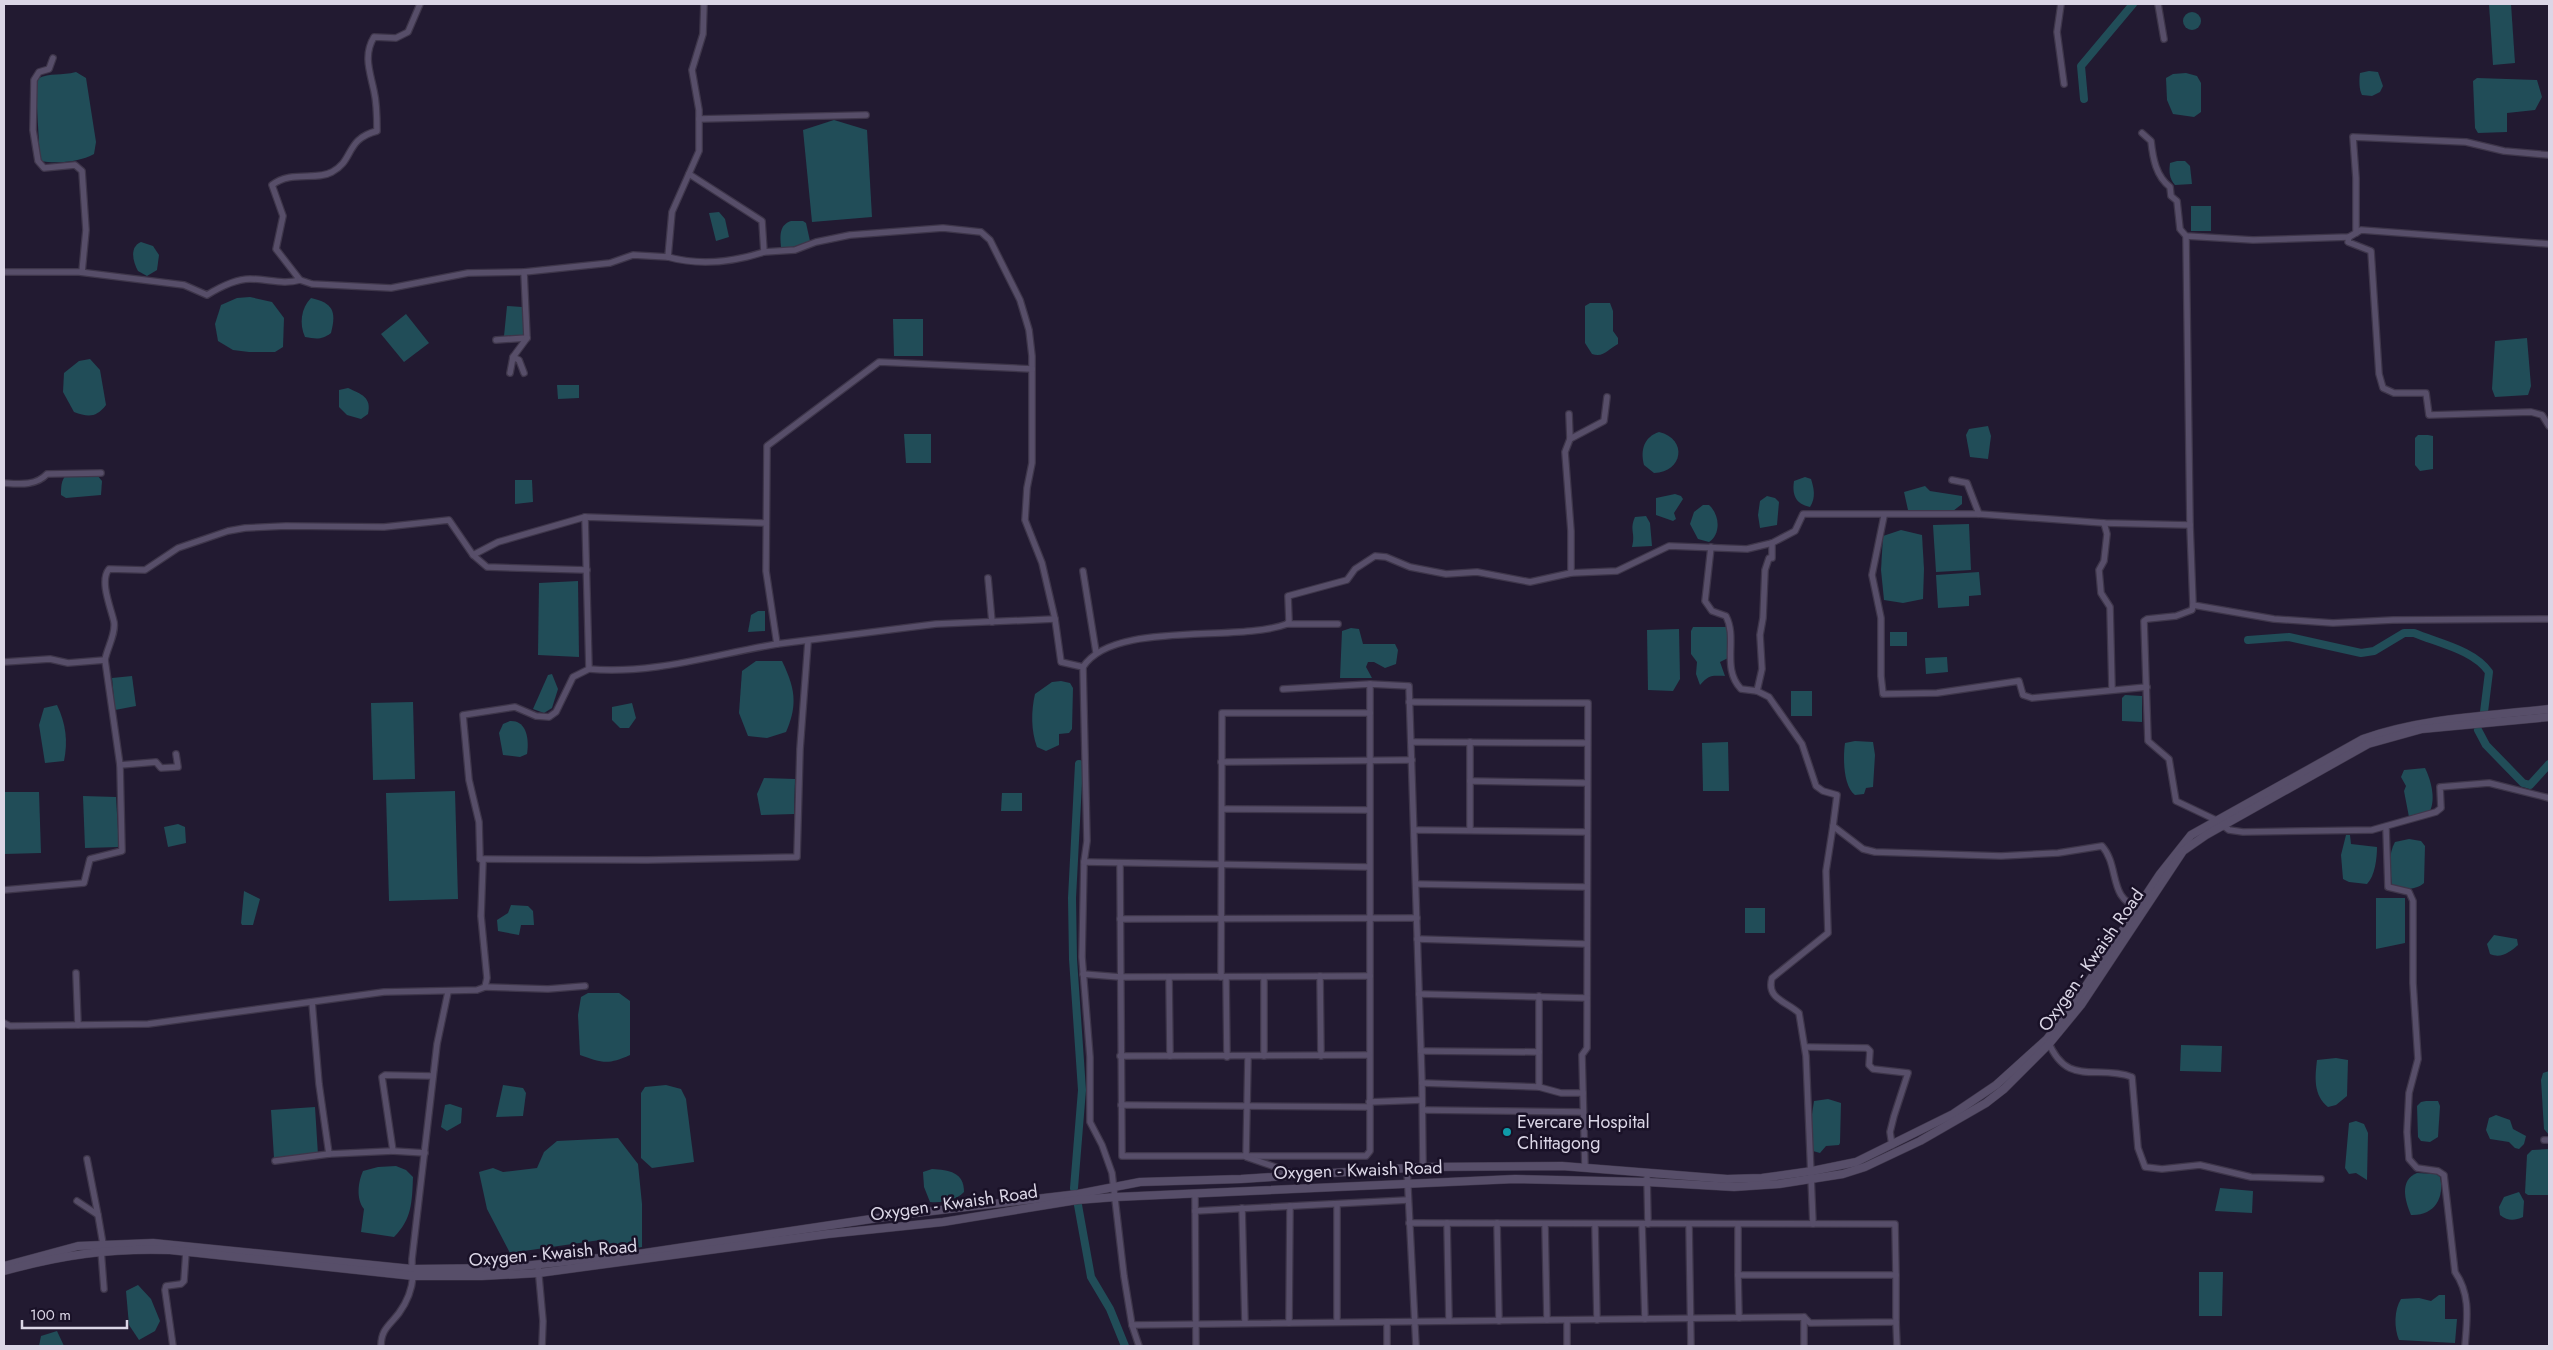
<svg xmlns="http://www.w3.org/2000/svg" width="2553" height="1350" font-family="Jost,sans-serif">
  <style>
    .water { fill: #214d58 }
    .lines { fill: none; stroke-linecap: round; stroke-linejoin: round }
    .canal { stroke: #214d58; stroke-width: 8 }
    .street-casing { stroke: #3e364a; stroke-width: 8 }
    .secondary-casing { stroke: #3e364a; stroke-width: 9 }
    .street { stroke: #574e69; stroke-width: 5.5 }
    .secondary { stroke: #574e69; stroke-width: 8 }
    .culture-dot { fill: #0f9aa8; stroke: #191127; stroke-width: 2 }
    .labels { text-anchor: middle; stroke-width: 5; stroke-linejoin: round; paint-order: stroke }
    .street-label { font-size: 18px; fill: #dbd6e6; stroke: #191127 }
    .poi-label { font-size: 18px; fill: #dbd6e6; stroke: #191127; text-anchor: start }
  </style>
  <rect width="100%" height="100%" fill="#221a31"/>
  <g class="water">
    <polygon points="2489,4 2511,4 2515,63 2493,65"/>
    <circle cx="2192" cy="21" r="9"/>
    <path d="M2369,71L2378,72L2383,86L2380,92L2372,96L2362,95C2359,90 2359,79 2360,73Z"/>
    <path d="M76,72L86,78L96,142L94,154C80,162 57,164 40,161L36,90L37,79C51,72 61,76 76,72Z"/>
    <polygon points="2186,73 2197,76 2201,83 2201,112 2194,117 2173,114 2167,100 2166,78 2173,74"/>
    <polygon points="2477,78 2537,80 2542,97 2535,110 2507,113 2507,132 2478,133 2475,128 2473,81"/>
    <polygon points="834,120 867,130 872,217 812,222 803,130"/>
    <path d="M2177,161H2185L2190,166L2192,184L2175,185C2169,178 2169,172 2170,163Z"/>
    <rect x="2191" y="206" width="20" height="25"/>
    <polygon points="719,212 725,219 729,237 716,241 709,213"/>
    <path d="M791,221H803L806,223L810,241L787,249L781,247C780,236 779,225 791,221Z"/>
    <path d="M141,242L153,246L159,255L157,270L147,276L138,271C133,262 129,247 141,242Z"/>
    <polygon points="250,297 272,302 284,318 283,347 275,352 249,352 233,350 218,341 215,324 221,305 237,298"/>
    <path d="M311,298C332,303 337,310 331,333C322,340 316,339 305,337C299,324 301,308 311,298Z"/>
    <path d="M1590,303H1610L1613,311V331L1618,338V344C1608,349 1604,358 1592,354L1585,343V306Z"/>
    <polygon points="507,306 522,307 524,335 504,336"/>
    <polygon points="406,314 429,343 404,362 381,334"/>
    <polygon points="893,319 923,319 923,356 894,356"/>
    <polygon points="2527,338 2531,386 2528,395 2495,397 2492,389 2495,341"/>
    <path d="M90,359L100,370L106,405C96,418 88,417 74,412L63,392L64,373L79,361Z"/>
    <polygon points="557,385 579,385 579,398 558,399"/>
    <path d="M348,388C361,394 372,397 368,414L361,419L347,415L339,407V390Z"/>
    <polygon points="1988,426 1991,436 1988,459 1970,457 1966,435 1969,429"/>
    <path d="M1659,432C1688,439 1683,472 1654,473L1644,465C1640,450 1644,437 1659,432Z"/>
    <polygon points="904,434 931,434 931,463 906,463"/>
    <polygon points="2428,435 2433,436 2433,469 2420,471 2415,465 2415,438 2418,435"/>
    <path d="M66,475H97L102,481L101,495L66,498L61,495C61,487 61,481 66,475Z"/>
    <path d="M1805,477L1811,479C1814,488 1816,498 1810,507C1795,504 1792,494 1794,481Z"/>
    <polygon points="515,480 532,480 533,502 515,504"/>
    <polygon points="1925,486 1930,491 1962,496 1962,504 1953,511 1912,513 1908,510 1904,492"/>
    <polygon points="1675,494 1681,496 1683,499 1674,513 1676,519 1673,521 1656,515 1656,498"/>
    <polygon points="1767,496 1775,498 1779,502 1777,525 1760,528 1758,515 1760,501"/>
    <path d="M1703,505H1709C1720,515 1721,534 1709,542L1698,539L1690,524L1694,512Z"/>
    <path d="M1646,516L1650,523L1652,546L1632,547C1636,533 1629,530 1635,517Z"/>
    <polygon points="1969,524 1971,570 1936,572 1933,525"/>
    <polygon points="1901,530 1922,535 1924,569 1923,599 1903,603 1884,600 1881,570 1883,536"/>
    <polygon points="1979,572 1981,595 1969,596 1969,606 1938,608 1936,575"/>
    <polygon points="578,581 579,657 538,655 539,583"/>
    <polygon points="758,611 765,611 765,631 748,632 751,615"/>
    <path d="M1693,627H1728V658L1720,662L1725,676C1712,676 1710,674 1700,685L1696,674L1697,662L1691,654V631Z"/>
    <polygon points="1351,628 1359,629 1363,644 1395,644 1398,650 1396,664 1385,668 1374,662 1368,662 1366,667 1372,678 1340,678 1342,631"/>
    <polygon points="1679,629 1680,679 1673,691 1648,690 1647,630"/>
    <rect x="1890" y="632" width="17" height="14"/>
    <polygon points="1947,657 1948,672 1926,674 1925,658"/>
    <path d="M756,661H782C795,688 798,704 786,732L767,738L748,736L739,713L742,671Z"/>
    <polygon points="552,674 558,689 552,708 544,713 533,709 548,675"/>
    <polygon points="132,676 136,706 115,710 112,678"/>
    <path d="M1061,681L1070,683L1073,688L1072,729L1069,733L1059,734V745L1046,751L1037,747C1031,731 1031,711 1035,694L1052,682Z"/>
    <rect x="1791" y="691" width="21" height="25"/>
    <polygon points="2125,695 2142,696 2142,722 2122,721 2122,698"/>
    <polygon points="413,702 415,779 373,780 371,703"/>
    <polygon points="632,703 636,718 629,728 620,728 612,720 612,707"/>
    <path d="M57,705C66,724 68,741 64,761L45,763L39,725L44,708Z"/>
    <path d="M510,721C528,720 529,742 527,754L520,757L503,755L499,733L503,724Z"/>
    <path d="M1855,741L1873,742L1875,755L1873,787L1866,788L1864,794L1855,795C1843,786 1843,757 1845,743Z"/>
    <polygon points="1728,742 1729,791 1703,791 1702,743"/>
    <path d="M2425,768C2431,780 2436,799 2430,811L2416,817H2409L2404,791L2406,786L2401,777L2404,770Z"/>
    <polygon points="764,778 795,779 794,814 761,815 757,794"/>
    <polygon points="455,791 458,899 389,901 386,793"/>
    <polygon points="4,792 39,792 41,853 4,854"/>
    <polygon points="1002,793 1022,793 1022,811 1001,811"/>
    <polygon points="83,796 116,797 119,847 85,848"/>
    <polygon points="178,824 185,827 186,843 168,847 164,827"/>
    <path d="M2346,835H2350L2351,844L2377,847C2377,858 2375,876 2367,884L2349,882L2343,879L2341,855Z"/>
    <path d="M2409,839L2421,841L2425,846L2424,883C2417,890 2399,891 2392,884C2390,870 2388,854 2395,842Z"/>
    <polygon points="244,891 260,899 253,925 242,925 241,923"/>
    <polygon points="2376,898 2405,898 2405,943 2376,949"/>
    <polygon points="511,905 528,906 533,911 534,925 521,925 519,935 498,931 497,920 508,913"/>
    <rect x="1745" y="908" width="20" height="25"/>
    <path d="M2494,935L2517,939L2518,945C2510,952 2501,959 2490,954L2487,944Z"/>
    <path d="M588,993H619L630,1001V1055C608,1065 602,1063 580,1055L578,1015L581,997Z"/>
    <polygon points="2181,1045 2222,1046 2221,1072 2180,1071"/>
    <path d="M2336,1058L2348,1060L2347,1096L2336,1105L2328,1107C2313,1095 2315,1077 2317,1060Z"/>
    <polygon points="2549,1071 2549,1135 2544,1129 2541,1080 2543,1073"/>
    <polygon points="503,1085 523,1088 526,1093 523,1116 496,1117"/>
    <polygon points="666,1085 681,1089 686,1099 694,1162 652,1168 641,1158 641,1093 645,1087"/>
    <polygon points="1828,1099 1841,1103 1840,1143 1839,1145 1826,1146 1820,1153 1813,1151 1811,1121 1814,1101"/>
    <polygon points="2426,1101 2438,1101 2440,1106 2438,1137 2430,1142 2421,1141 2418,1137 2417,1106 2421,1102"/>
    <polygon points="450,1104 462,1108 461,1123 447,1131 441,1127 445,1105"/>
    <polygon points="315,1107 318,1155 274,1158 271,1110"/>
    <polygon points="2496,1115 2510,1120 2513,1129 2526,1136 2524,1144 2519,1149 2515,1148 2509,1142 2490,1139 2486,1130 2489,1118"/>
    <polygon points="2356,1121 2364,1124 2368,1133 2367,1180 2356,1173 2349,1174 2345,1168 2349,1123"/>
    <polygon points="618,1138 638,1164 642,1204 642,1247 603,1254 600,1240 510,1253 487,1209 479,1172 493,1168 503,1172 537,1168 544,1152 557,1141"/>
    <polygon points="2549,1149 2549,1195 2528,1195 2525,1193 2527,1155 2532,1150"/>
    <path d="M396,1166L406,1170L413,1177C412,1202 412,1219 394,1237L361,1232L364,1209C356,1199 358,1182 363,1171L378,1167Z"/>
    <path d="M932,1169C949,1170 964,1172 964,1192C955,1201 942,1203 930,1202L924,1187L923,1172Z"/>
    <path d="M2417,1173L2436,1174L2440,1177C2445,1198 2434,1216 2411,1215C2405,1201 2399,1180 2417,1173Z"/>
    <polygon points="2220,1188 2253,1191 2252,1213 2215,1211"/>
    <path d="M2519,1192L2524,1201L2523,1217C2514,1221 2508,1221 2500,1215L2499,1207L2504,1197Z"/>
    <polygon points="2199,1272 2223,1272 2222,1316 2199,1316"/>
    <polygon points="138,1285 151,1299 160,1321 155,1331 139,1340 129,1325 126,1291"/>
    <path d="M2439,1295H2445V1319H2457L2455,1343L2399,1340C2394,1328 2394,1310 2401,1299L2419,1298L2431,1301Z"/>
    <polygon points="57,1331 64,1346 39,1346 41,1336"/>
  </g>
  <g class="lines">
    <g class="canal">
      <polyline points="2084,99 2081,66 2133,4"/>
      <path d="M2248,640L2289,637L2361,653L2374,651L2404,633H2414C2438,643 2474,650 2489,672L2484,712"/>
      <polyline points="2478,730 2486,745 2523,783 2530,785 2549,764"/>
      <polyline points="1074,1188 1082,1090 1073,959 1072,898 1079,764"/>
      <polyline points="1078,1205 1091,1277 1110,1309 1125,1346"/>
    </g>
    <g class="street-casing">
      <g id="street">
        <polyline points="2061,4 2057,32 2064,84"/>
        <polyline points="2158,4 2164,39"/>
        <polyline points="53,58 49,69 39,72 34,80 33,130 38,161 44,168 75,165 82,171 86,230 82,272"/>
        <polyline points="699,119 866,115"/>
        <path d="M2142,133L2151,141C2153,159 2156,176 2170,187L2171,196L2177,201L2180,229L2186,236L2253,240L2349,237L2361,230L2549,244"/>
        <polyline points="689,174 762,221 764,252 795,250 816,242 850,235 943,228 981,232 990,240 1020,300 1029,330 1032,356 1032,463 1027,488 1025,520 1042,563 1055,619 1061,662 1083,667 1087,841 1084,862 1082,957 1090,1057 1090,1122 1102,1145 1112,1173 1124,1276 1132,1325 1139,1346"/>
        <polyline points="2356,233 2356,178 2353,137 2466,142 2504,151 2549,155"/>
        <polyline points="2186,236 2190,525 2193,605 2274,619 2333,623 2393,620 2549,619"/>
        <polyline points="2349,237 2348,242 2371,251 2379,374 2383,388 2394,393 2426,393 2429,415 2531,412 2542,415 2549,426"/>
        <path d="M668,257C700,266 733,262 764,252"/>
        <path d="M4,272H79L184,285L207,295C220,287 235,279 250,279C268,279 283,285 300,280L276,249L283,216L272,185C291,170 316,181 332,172C354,161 345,139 377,131C377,118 377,104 374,91C370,72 363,55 374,37L396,38L408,32L420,4"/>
        <polyline points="300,280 312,284 391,288 468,273 524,272"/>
        <polyline points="496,340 527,338 524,272 610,263 633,255 668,257 672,212 699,151 699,110 692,70 703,34 704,4"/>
        <polyline points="513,357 519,360 524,373"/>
        <polyline points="1032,369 879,362 767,446 766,571 777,644 936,624 1055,619"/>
        <polyline points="510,373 513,357 527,338"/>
        <polyline points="1569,414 1570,439 1565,452 1571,531 1571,573"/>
        <polyline points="1570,439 1604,421 1607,397"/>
        <polyline points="1952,480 1967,483 1979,514"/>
        <path d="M4,483C19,484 36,486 47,474L101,473"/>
        <polyline points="1884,516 1872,575 1881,618 1881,676 1883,694 1937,693 2019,681 2023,695 2032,698 2147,687"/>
        <polyline points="2104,523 2107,534 2104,561 2099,570 2101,593 2110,607 2112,689"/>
        <path d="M1711,547L1705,601L1712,611L1726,616C1738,639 1721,668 1741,689L1757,691L1769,697L1802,744L1816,786L1823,791L1837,795L1833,826L1863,849L1875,852L2001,856L2058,853L2102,846C2120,866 2108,900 2139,907"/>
        <polyline points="473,555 487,567 587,570"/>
        <polyline points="1083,571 1096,652"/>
        <polyline points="988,578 992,622"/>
        <polyline points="2193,605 2192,610 2176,616 2147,619 2144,621 2148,741 2169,759 2176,801 2216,820 2229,830 2243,832 2372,830 2436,812 2441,808 2440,787 2489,783 2549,798"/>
        <polyline points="1287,624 1338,624"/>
        <path d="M4,662L50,659L68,663L105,660C107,648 116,634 114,622C111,608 99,581 109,569L145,570L178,548L228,531L245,528L286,526L384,527L449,520L473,555L498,542L585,517L766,523"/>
        <path d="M1083,667C1113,620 1236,643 1287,624L1289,621L1288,596L1347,580L1355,569L1375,556L1386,557L1410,567L1446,574L1477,572L1530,582L1571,573L1617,571L1669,546L1747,549L1772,543L1795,531L1803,514H1979L2104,523L2190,525"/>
        <path d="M589,669C652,675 716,654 777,644"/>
        <polyline points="1283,689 1370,684 1409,686 1422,1083 1423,1167"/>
        <polyline points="1757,691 1762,669 1760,635 1763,618 1765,570 1769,558 1772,558 1772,543"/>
        <polyline points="1409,702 1588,703 1587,1048 1582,1055 1583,1093 1561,1093 1539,1087"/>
        <polyline points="1411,742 1587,743"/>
        <polyline points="1221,762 1412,760"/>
        <polyline points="120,765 156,762 161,768 178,767 176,754"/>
        <polyline points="1470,781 1587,783"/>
        <polyline points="1222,809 1369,810"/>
        <path d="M2386,828L2388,887L2409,892L2413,901V983L2418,1059L2409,1093L2407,1132L2409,1159L2417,1168L2438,1171L2444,1175L2455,1272C2471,1295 2467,1319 2465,1346"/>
        <polyline points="1414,830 1587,832"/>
        <polyline points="1470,830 1470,742"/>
        <polyline points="480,859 647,860 797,857 800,749 808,642"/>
        <polyline points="1084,862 1369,867"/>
        <polyline points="1120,863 1122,1156 1366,1156 1370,1151 1370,684"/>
        <polyline points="1416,884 1587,887"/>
        <polyline points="4,890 84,883 90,859 122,851 120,765 105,660"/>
        <polyline points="1120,919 1417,918"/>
        <polyline points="1417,939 1587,944"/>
        <polyline points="76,973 78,1025"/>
        <polyline points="1083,974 1120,977 1370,976"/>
        <polyline points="1320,976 1321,1056"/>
        <polyline points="1169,977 1170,1056"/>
        <polyline points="1221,977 1222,713 1370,713"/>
        <polyline points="1226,977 1227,1057"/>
        <polyline points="1264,977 1264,1056"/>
        <polyline points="485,987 548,989 585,986"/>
        <polyline points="1419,994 1587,998"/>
        <polyline points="312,1002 319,1084 329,1154 393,1151 382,1077 385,1075 433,1076"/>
        <polyline points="4,1023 10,1026 148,1024 384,992 477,990 485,987 487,978 481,916 483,861 480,859 479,822 469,780 463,715 515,707 536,716 549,717 556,712 573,677 589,669 585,517"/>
        <path d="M2048,1041C2067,1088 2096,1064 2132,1077L2138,1148L2145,1167L2162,1169L2200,1165L2251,1177L2321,1179"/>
        <polyline points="1805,1047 1867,1048 1870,1051 1869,1065 1873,1069 1908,1073 1894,1116 1890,1132 1892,1145"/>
        <polyline points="1421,1051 1539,1052"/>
        <polyline points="1120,1056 1369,1055"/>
        <polyline points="1248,1057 1246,1157 1296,1174"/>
        <polyline points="1422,1083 1539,1087 1539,996"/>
        <polyline points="1583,1093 1585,1167"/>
        <polyline points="1369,1102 1422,1100"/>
        <polyline points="1121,1105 1369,1107"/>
        <polyline points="1423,1110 1581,1112"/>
        <polyline points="2544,1140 2549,1140"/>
        <polyline points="393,1151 425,1153"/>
        <polyline points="87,1159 98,1215"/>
        <polyline points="275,1161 329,1154"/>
        <polyline points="1407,1169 1416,1346"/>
        <polyline points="1647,1178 1648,1224"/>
        <polyline points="1195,1193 1196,1346"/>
        <polyline points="77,1201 98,1215 103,1244"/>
        <polyline points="1242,1208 1245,1323"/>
        <polyline points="1195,1211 1408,1200"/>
        <polyline points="1409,1223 1895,1224 1896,1275"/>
        <polyline points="1447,1223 1449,1321"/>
        <polyline points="1497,1223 1499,1321"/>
        <polyline points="1545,1224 1547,1320"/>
        <polyline points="1595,1224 1597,1320"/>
        <polyline points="1642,1224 1645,1319"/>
        <polyline points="1689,1224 1691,1346"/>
        <path d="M1813,1224L1806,1056L1799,1013C1786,1001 1766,999 1772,978L1828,933L1826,871L1833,826"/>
        <polyline points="101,1250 104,1289"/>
        <polyline points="538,1266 543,1321 542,1346"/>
        <polyline points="412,1269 412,1259 437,1044 448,992"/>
        <polyline points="1738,1275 1738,1224"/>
        <polyline points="1739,1318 1738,1275 1896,1275 1896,1322 1810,1323 1804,1317"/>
        <polyline points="1337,1322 1337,1204"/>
        <polyline points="1387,1322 1387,1346"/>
        <polyline points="1896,1322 1897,1346"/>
        <polyline points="1289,1323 1290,1206"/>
        <polyline points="1132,1325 1804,1317 1804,1346"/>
        <polyline points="173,1346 165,1290 166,1286 181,1284 184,1281 186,1252"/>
        <path d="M381,1346C381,1329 390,1325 399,1313C407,1302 412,1289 413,1276"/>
        <polyline points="1567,1346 1567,1320"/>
      </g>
    </g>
    <g class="secondary-casing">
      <g id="secondary">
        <path d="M4,1266L78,1246L153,1243L412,1269L504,1268L638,1254L898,1215L1078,1194L1140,1182L1241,1179L1423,1167L1562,1166L1727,1179L1762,1178L1812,1171L1856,1162L1953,1114L1996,1085L2047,1039L2072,1007L2160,874L2191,835L2363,739C2423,718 2487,716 2549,709"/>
        <path d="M4,1271C61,1255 110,1248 170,1250L413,1276H482L539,1273L828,1234L943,1222L1077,1200L1116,1197L1515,1179L1647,1182L1734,1187L1779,1184L1843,1174L1865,1167L1920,1141L1986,1103L2004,1089L2049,1044L2081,1005L2183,851L2206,835L2368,744L2422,729L2549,717"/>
      </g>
    </g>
    <use href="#street" class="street"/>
    <use href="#secondary" class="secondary"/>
  </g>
  <circle class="culture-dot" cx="1507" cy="1132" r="5"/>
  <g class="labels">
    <g class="street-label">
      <text transform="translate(2091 960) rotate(-55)" y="6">Oxygen - Kwaish Road</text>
      <text transform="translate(1358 1170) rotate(-2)" y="6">Oxygen - Kwaish Road</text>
      <text transform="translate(954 1203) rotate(-8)" y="6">Oxygen - Kwaish Road</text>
      <text transform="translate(553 1253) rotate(-5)" y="6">Oxygen - Kwaish Road</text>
    </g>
    <g class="poi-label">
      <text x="1517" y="1128">Evercare Hospital<tspan x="1517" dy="21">Chittagong</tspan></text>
    </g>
  </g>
  <rect width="2553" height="1350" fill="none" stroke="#dbd6e6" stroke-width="10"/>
  <path d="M22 1320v8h105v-8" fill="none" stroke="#dbd6e6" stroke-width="2.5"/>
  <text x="30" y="1320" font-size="15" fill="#dbd6e6" stroke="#191127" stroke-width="4" paint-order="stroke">100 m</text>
</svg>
